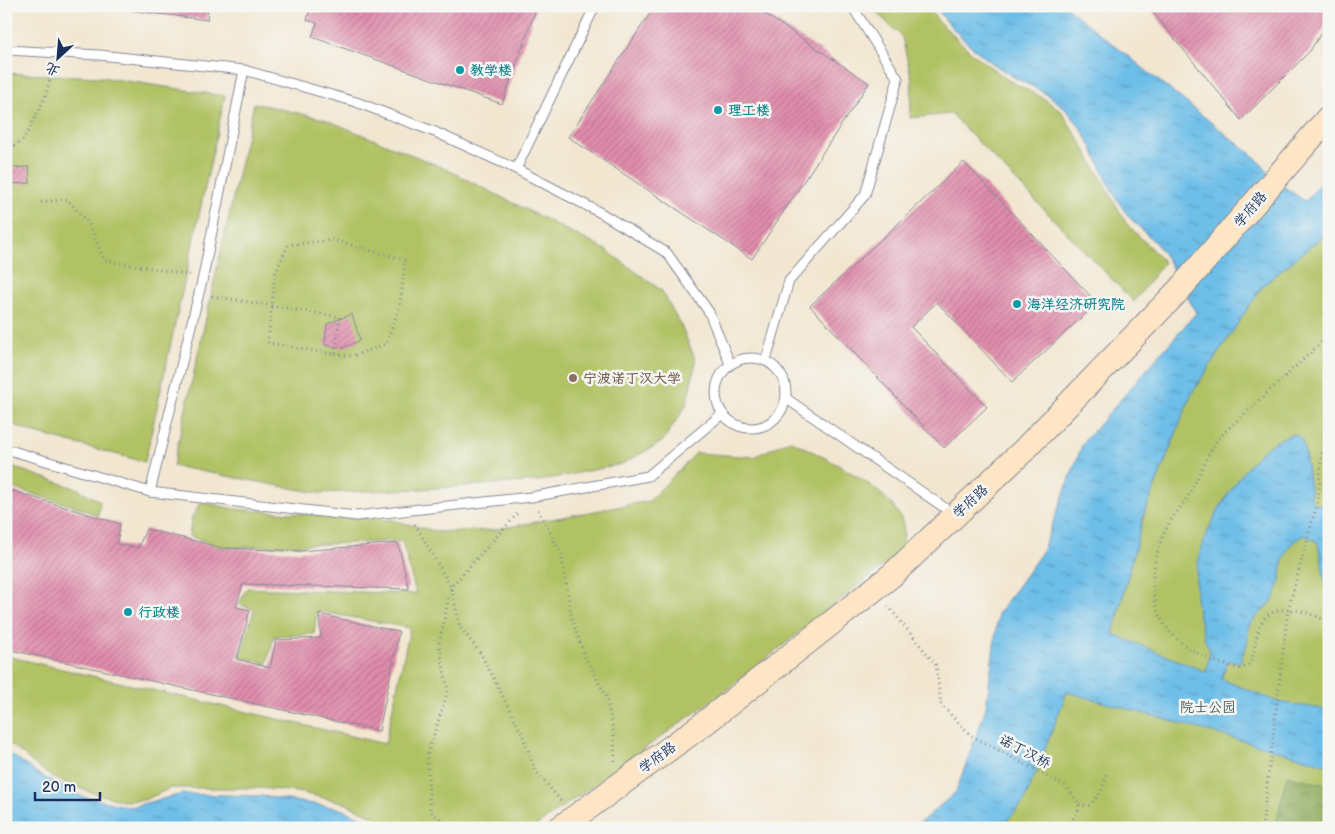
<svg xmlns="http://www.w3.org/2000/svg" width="1335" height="834" font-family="'Balsamiq Sans','LXGW WenKai TC',sans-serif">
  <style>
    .green { fill: #b1c265; stroke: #667862 }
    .forest { fill: url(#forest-crowns); stroke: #546c5c }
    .water { fill: url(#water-ripples); stroke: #4476a3 }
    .building { fill: url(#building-hatch) }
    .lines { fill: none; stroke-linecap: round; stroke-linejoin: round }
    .lane-casing { stroke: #868a97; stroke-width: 11 }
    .secondary-casing { stroke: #868a97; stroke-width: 26 }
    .path { stroke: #868a97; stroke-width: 3; stroke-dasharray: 1 4; stroke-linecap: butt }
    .lane { stroke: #fff; stroke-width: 9 }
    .secondary { stroke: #fde5c5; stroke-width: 24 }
    .culture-dot { fill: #0f9aa8; stroke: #f6f6f2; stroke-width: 2 }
    .education-dot { fill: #8d6e63; stroke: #f6f6f2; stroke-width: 2 }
    .labels { text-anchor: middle; stroke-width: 5; stroke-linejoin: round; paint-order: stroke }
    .culture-label { font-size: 14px; font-weight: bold; fill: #0d838f; stroke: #f6f6f2; text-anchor: start }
    .street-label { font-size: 14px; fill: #1b2f5e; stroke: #f6f6f2 }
    .education-label { font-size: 14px; font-weight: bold; fill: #785e54; stroke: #f6f6f2; text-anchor: start }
    .park-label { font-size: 14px; fill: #485b60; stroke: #f6f6f2 }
  </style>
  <defs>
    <pattern id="forest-crowns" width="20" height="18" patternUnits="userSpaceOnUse" patternTransform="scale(1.25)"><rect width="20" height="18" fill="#8ca85a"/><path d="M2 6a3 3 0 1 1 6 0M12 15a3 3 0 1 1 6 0" fill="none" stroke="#72894e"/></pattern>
    <pattern id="water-ripples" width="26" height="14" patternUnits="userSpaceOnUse" patternTransform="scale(1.25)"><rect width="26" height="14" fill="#6dbee8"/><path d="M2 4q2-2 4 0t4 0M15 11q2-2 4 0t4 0" fill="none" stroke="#599bbf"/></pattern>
    <pattern id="building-hatch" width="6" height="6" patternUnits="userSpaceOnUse" patternTransform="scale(1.25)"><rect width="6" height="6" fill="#e18dac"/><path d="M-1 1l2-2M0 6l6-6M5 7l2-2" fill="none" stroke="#b6748f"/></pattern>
  </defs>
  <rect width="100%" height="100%" fill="#f6f6f2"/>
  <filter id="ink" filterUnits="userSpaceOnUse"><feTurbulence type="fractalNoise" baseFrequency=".02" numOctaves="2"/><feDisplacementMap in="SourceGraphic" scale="10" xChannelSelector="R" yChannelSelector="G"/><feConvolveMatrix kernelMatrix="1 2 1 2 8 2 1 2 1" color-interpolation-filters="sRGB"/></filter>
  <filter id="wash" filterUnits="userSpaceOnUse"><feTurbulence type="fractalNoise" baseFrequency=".0096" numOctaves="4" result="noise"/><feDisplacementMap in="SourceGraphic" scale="20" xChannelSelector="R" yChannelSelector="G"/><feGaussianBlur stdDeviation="1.12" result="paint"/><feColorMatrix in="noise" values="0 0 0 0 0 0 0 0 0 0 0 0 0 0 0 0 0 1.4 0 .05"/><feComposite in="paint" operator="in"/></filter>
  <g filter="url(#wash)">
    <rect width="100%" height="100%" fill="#f2e6d0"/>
    <g class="green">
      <polygon points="870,6 929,6 938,21 973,54 1008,80 1043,98 1062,112 1083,146 1126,223 1164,262 1134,302 951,114 910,118 912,80 902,37"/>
      <polygon points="6,73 100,77 225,96 145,462 35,433 6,422"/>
      <polygon points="254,103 324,119 444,168 606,250 662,291 682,328 696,361 686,406 662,442 622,464 539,481 422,489 318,493 173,466"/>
      <polygon points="1329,231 1329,817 1318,828 1000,828 1024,802 1066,691 1113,635 1144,514 1192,393 1263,285"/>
      <path d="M790,440C822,457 893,488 903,524C905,532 902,543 902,551L728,689L533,828H400L342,802L297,792L260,788H171L144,800L123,801L84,790L51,777L6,741V656L385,744L410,628L317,611L314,634L274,636L267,664L240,657L254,610L239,604L247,588L416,594L402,541L223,548L189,536L192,517L201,502L234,509L392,520L439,532L492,530L649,501L696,453L754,457Z"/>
      <polygon points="6,465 78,489 100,501 98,516 80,508 6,486"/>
    </g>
    <polygon class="forest" points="1287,775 1329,786 1329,828 1275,828"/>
    <g class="water">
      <path d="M935,6H1065L1257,159L1275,181L1305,201L1329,175V231L1263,285L1192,393L1144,514L1113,634L1206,672L1210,650C1205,642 1204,635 1201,625C1187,573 1203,531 1232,488C1248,464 1265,442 1294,434C1296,435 1299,437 1301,439C1305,443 1310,491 1312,502L1329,509V598C1323,579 1323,560 1317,541L1303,535L1290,545L1283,560L1280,582L1274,599L1249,625L1247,644L1239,663L1228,661L1221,679L1278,702L1329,710V765L1067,692L1024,802L1000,828H914L956,792L986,708L998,614L1042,552L1083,443L1196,313C1185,292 1174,269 1161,250C1151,236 1137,227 1127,214C1102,182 1095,138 1065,109C1046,91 1035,89 1014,77C987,62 952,32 935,6Z"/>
      <polygon points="6,751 40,775 80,796 130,807 182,794 262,796 338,808 386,828 6,828"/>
    </g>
    <g id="blocks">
      <g class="building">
        <polygon points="97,6 208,6 207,20"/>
        <polygon points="311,6 537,6 502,104 312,37 317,23 307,20"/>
        <polygon points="655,6 753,6 869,83 752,259 568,137"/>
        <polygon points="1155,6 1329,6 1329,20 1310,51 1241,120 1151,10"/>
        <polygon points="964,162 1097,303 1012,382 937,302 911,327 987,407 944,448 810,306"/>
        <polygon points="29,167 30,183 10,184 11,210 6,210 6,168"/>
        <polygon points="352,314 360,340 344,348 325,345 327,324"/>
        <polygon points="6,489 120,524 117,544 138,548 146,529 223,548 301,551 398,543 409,589 243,584 236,607 250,610 237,659 270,668 276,640 321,638 319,614 399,632 379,731 6,649"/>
      </g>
    </g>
  </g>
  <g filter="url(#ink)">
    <use href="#blocks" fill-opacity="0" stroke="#868a97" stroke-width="1"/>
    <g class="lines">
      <g class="lane-casing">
        <g id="lane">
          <polyline points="6,50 99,55 244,70 356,102 435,132 516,169 601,213 667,253 709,312 730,364"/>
          <polyline points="516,169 595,6"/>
          <circle cx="751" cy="393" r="35"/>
          <polyline points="766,360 789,281 865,195 898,79 852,6"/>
          <polyline points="787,399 955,515"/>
          <polyline points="6,449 150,492 356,516 531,497 648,476 722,414"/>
          <polyline points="150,492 203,277 244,70"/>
        </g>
      </g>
      <g class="secondary-casing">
        <polyline id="secondary" points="560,828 706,722 892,575 1023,451 1179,290 1329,117"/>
      </g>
      <g class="path">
        <polyline points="6,152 24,139 45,98 53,68"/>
        <polyline points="41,202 67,199 89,224 104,260 190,275"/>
        <polyline points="212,296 340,317 335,354 268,343 275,274 288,245 333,240 405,260 400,305 386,344 352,356 335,354"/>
        <path d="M1329,335C1304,359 1279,382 1254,405C1242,417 1226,429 1216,442C1205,458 1198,479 1188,496C1182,507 1172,516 1167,527C1132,603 1163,651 1241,669L1251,663C1255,650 1255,634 1262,622C1274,600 1313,612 1329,623"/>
        <polyline points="538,510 561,553 572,620 585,657 606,696 614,735 615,761"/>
        <polyline points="415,524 451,587 460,627 481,654 523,736 535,770 561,801"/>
        <polyline points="888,606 936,665 941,705 972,736 1067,787 1079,804 1078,814 1063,828"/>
        <path d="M1079,804L1088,806C1099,797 1106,786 1106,772"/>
        <polyline points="452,828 430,811 427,756 448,691 439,644 451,587 517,514"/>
        <polyline points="1262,828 1288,610 1318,500 1329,367"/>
      </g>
      <use href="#lane" class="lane"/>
      <use href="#secondary" class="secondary"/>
    </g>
  </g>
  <g class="culture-dot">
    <circle cx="460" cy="70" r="5"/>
    <circle cx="718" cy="110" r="5"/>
    <circle cx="1017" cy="304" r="5"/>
    <circle cx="128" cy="612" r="5"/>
  </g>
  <circle class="education-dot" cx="573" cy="378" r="5"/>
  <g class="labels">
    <g class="culture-label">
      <text x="470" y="75">教学楼</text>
      <text x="728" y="115">理工楼</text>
      <text x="1027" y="309">海洋经济研究院</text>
      <text x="138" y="617">行政楼</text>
    </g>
    <g class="street-label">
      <text transform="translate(1250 209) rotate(-49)" y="5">学府路</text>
      <text transform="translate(970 501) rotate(-43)" y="5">学府路</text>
      <text transform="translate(1025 751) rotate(28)" y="5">诺丁汉桥</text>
      <text transform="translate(657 757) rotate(-36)" y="5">学府路</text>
    </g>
    <g class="education-label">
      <text x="583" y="383">宁波诺丁汉大学</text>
    </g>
    <g class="park-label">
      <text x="1208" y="712">院士公园</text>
    </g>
  </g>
  <rect width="1335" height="834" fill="none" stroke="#f6f6f2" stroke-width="25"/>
  <g transform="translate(58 58) rotate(206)" stroke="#f6f6f2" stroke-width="4" paint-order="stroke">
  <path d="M0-4L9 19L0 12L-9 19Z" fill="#1b2f5e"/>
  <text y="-8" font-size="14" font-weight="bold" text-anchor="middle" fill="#1b2f5e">北</text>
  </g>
  <path d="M35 792v8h65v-8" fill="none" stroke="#1b2f5e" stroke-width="2.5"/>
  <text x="42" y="792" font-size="15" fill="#1b2f5e" stroke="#f6f6f2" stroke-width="4" paint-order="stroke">20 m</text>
</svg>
